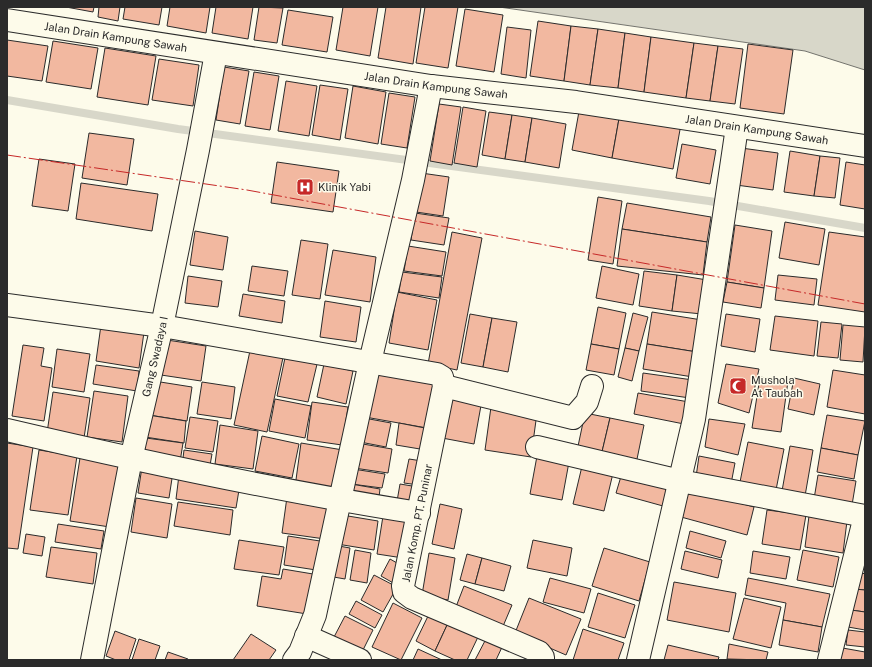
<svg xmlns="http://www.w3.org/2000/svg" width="872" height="667" font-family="'Public Sans',sans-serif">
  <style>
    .water { fill: #d8d7c9; stroke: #74746e }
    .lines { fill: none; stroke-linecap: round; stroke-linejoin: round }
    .stream { stroke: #d8d7c9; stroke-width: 8 }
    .building { fill: #f2b8a0; stroke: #2b2b2b }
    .street-casing { stroke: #2b2b2b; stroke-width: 24 }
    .street { stroke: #fdfbea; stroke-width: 22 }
    .power { stroke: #c62828; stroke-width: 1; stroke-dasharray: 14 3 2 3; stroke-linecap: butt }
    .labels { text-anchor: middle; stroke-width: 3; stroke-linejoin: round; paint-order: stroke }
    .street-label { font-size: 11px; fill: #2b2b2b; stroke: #fdfbea }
    .poi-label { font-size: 11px; fill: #2b2b2b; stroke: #fdfbea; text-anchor: start }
  </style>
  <rect width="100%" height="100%" fill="#fdfbea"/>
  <polygon class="water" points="499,7 865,7 865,70 805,51"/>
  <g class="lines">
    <polyline class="stream" points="7,100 178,129 709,201 865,228"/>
  </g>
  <g class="building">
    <polygon points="66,7 94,7 93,12"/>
    <polygon points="99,7 120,7 118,21 98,17"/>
    <polygon points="125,7 162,7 159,25 123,19"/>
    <polygon points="170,7 210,7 206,33 167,26"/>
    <polygon points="216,7 253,7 248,39 212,33"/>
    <polygon points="259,7 283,8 277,43 254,40"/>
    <polygon points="343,7 378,7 370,56 336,50"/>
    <polygon points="386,7 421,7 413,64 378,58"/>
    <polygon points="425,7 458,7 448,68 416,63"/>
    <polygon points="465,9 503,15 494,72 456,66"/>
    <polygon points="288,10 333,17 327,52 282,45"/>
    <polygon points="538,21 571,26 564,81 530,76"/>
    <polygon points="571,26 598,29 590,85 564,81"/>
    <polygon points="507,27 531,30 526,78 501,74"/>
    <polygon points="598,29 625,33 618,88 590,85"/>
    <polygon points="625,33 651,37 644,92 618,88"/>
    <polygon points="651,37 694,43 686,98 644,92"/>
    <polygon points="7,40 48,46 42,81 7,76"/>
    <polygon points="53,41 98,48 91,89 46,82"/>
    <polygon points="694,43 718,46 710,101 686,98"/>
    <polygon points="748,44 793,50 784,114 740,108"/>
    <polygon points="718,46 743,49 735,104 710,101"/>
    <polygon points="105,48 156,56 148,105 97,97"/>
    <polygon points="159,59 199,65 193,106 152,100"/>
    <polygon points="224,67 249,71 240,124 216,120"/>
    <polygon points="254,72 279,76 270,130 245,126"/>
    <polygon points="286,81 317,86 309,136 278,131"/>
    <polygon points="320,85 348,89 340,140 312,135"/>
    <polygon points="353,86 386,92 378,144 345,138"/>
    <polygon points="389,93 415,97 407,148 381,144"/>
    <polygon points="439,104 461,107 452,165 430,161"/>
    <polygon points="580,106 620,113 612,158 572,150"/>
    <polygon points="463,107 486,111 477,167 454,163"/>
    <polygon points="489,112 512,115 505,159 482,155"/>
    <polygon points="620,113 681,124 673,169 612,158"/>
    <polygon points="512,115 532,118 525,162 505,159"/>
    <polygon points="532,118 566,124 559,168 525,162"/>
    <polygon points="89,133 134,139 127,185 82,178"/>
    <polygon points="682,144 716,150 710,184 676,178"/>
    <polygon points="741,148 778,153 773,190 736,185"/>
    <polygon points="790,151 820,156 814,196 784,192"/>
    <polygon points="820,156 840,158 835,198 814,196"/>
    <polygon points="39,159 75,164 68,211 32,206"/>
    <polygon points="277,162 339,171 333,212 271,203"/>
    <polygon points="846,162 865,165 865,209 840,205"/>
    <polygon points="421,173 449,177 443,216 416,212"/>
    <polygon points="81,183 158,194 152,231 76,219"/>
    <polygon points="598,197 622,201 613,264 588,260"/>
    <polygon points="627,203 711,217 707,242 622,229"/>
    <polygon points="415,213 449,218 444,245 411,240"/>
    <polygon points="785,222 825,229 819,265 779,258"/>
    <polygon points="735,225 772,231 764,288 727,282"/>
    <polygon points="622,229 707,242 703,275 617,266"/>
    <polygon points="195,231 228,237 223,270 190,265"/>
    <polygon points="452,232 482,238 457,370 428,364"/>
    <polygon points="829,232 865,237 865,312 818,305"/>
    <polygon points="301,240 328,244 320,299 292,295"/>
    <polygon points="408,246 446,252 442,276 404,271"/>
    <polygon points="333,250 376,257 370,302 325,295"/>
    <polygon points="252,266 288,271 284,296 248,291"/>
    <polygon points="602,266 639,274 633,305 596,298"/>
    <polygon points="644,271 677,275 672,311 639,306"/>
    <polygon points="402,272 442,277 439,298 399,292"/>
    <polygon points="677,275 707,280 702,314 672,311"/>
    <polygon points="778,275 817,279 814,305 775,300"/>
    <polygon points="188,276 222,281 218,307 185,303"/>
    <polygon points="727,282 764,288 761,308 723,302"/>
    <polygon points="397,292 437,300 428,350 389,343"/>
    <polygon points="243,294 285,301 282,323 239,316"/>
    <polygon points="325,301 361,307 356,342 320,337"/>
    <polygon points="598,307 626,313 619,349 591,344"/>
    <polygon points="652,312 702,320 697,352 647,344"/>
    <polygon points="633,313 648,317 639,351 625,348"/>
    <polygon points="470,314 492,318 483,367 461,363"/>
    <polygon points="726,314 760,319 755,352 721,346"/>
    <polygon points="775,316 818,321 814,356 770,350"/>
    <polygon points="492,318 517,322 508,372 483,367"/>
    <polygon points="821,322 842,324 838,358 817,356"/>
    <polygon points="101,325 144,332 139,368 96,361"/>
    <polygon points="843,325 865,327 863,362 840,360"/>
    <polygon points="167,340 206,346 201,381 161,375"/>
    <polygon points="591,344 619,349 614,375 586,370"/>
    <polygon points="647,344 697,352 693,377 643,369"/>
    <polygon points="23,345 44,348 41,366 52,368 44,421 12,416"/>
    <polygon points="251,346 284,353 267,432 234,425"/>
    <polygon points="625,348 639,351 632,381 618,377"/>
    <polygon points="57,349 90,354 84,392 52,387"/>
    <polygon points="286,353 318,360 308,402 277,396"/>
    <polygon points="324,364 353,371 346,404 317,397"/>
    <polygon points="726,364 759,369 749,413 718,403"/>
    <polygon points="96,365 139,371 137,391 93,384"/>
    <polygon points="374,368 435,379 427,428 365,417"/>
    <polygon points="833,370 865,375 865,414 827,407"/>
    <polygon points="643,373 693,380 690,398 641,391"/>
    <polygon points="760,377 788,381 781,432 752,428"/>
    <polygon points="794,378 820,384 814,415 788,409"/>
    <polygon points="154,381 192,387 187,421 149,415"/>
    <polygon points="202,382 235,387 231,419 197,414"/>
    <polygon points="94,391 128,396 122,442 87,437"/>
    <polygon points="53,392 90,398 84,438 47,433"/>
    <polygon points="638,393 689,402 684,424 634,414"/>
    <polygon points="450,394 482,400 474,444 442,438"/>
    <polygon points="275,399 311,406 305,438 269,431"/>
    <polygon points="312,402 348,407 342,445 307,440"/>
    <polygon points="491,407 537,413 531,457 485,450"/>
    <polygon points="585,413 610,418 601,456 577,451"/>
    <polygon points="148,415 186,421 184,443 145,437"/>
    <polygon points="827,415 865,421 858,455 821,448"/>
    <polygon points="190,417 218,421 213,452 185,448"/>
    <polygon points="364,418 391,423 386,447 360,442"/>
    <polygon points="610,418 644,425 636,464 601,456"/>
    <polygon points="709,419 745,424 738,455 705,447"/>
    <polygon points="399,423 430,429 426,450 396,445"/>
    <polygon points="220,425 258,431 253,469 215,464"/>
    <polygon points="262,436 299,444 292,478 255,471"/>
    <polygon points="146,438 183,443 180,462 144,456"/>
    <polygon points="748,442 784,449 776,490 740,482"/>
    <polygon points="7,443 33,447 18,549 7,548"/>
    <polygon points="301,443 343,450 337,493 295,487"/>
    <polygon points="357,443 392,449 388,473 354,468"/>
    <polygon points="790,446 813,450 805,496 782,491"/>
    <polygon points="821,448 858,455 854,479 817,472"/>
    <polygon points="39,450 77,456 68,515 30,510"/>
    <polygon points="184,450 212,454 209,471 182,466"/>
    <polygon points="537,456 569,462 562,500 530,494"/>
    <polygon points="699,456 735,463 731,484 696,477"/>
    <polygon points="80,458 119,464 110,527 70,521"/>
    <polygon points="409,459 422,461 419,485 404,483"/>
    <polygon points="583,462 614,469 604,511 573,504"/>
    <polygon points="142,467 173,472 169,498 138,493"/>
    <polygon points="353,469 385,474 382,488 351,484"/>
    <polygon points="622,473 668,486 663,506 616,493"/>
    <polygon points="179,475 240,484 236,508 176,499"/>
    <polygon points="818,475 856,481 852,505 814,499"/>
    <polygon points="351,484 380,489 378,505 349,500"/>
    <polygon points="400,484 418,487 414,510 396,507"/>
    <polygon points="689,489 754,507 747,535 681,517"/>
    <polygon points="287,497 330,504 325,539 282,533"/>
    <polygon points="136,498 172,504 167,538 131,532"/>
    <polygon points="178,502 233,510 230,535 174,526"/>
    <polygon points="440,504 462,509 454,549 432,544"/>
    <polygon points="767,510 806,515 800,550 762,544"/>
    <polygon points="342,515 378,521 374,550 337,544"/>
    <polygon points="383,516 409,520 403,558 377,554"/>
    <polygon points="809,516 847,521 843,553 805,547"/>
    <polygon points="58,524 104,531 101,549 55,542"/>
    <polygon points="690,531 726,541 721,558 686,548"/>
    <polygon points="26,534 45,537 42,556 23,553"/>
    <polygon points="288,536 320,541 316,570 284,565"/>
    <polygon points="239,540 284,547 279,575 234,569"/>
    <polygon points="533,540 572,548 567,576 527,568"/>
    <polygon points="333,545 350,548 345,579 328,576"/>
    <polygon points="51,547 97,553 93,584 46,577"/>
    <polygon points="604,548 650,562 639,601 592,586"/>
    <polygon points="355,550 371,553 367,583 350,580"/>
    <polygon points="803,550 839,557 833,587 797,580"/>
    <polygon points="685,551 722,560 718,578 681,569"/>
    <polygon points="753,551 790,557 786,579 750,573"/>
    <polygon points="429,553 455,558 448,600 422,595"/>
    <polygon points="467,554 482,558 475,584 460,580"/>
    <polygon points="482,558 511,566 504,591 475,584"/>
    <polygon points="390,559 404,567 395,584 381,576"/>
    <polygon points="283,569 313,574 307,614 257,606 262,576 281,579"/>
    <polygon points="859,572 865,574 865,590 854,589"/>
    <polygon points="374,575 397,587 383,612 361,600"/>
    <polygon points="550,578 591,589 584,613 543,602"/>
    <polygon points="748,578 830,594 822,627 783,620 786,603 745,595"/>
    <polygon points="674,582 736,593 729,632 667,620"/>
    <polygon points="464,586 512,605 501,631 454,612"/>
    <polygon points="854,589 865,590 865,612 851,610"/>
    <polygon points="598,593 635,605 625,638 588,627"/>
    <polygon points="529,598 581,619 566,655 515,633"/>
    <polygon points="744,598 781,607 771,648 733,639"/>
    <polygon points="356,601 382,615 375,628 349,614"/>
    <polygon points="393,603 422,618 401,660 372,647"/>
    <polygon points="851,610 865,612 865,630 848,627"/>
    <polygon points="429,614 448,623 435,651 416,641"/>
    <polygon points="345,616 373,630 362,652 334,637"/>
    <polygon points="783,620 822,627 818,652 779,645"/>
    <polygon points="448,623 478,637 467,660 455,660 435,651"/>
    <polygon points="583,629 624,643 618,660 573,660"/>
    <polygon points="848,630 865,632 865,647 846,645"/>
    <polygon points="115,631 136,639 129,660 116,660 106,656"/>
    <polygon points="251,634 276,650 269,660 233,660"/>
    <polygon points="487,637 503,645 496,660 475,660"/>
    <polygon points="139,639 160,646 155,660 132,660"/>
    <polygon points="729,644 768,652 766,660 727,659"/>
    <polygon points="668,645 719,657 718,660 664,660"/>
    <polygon points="837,647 865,652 865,660 835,660"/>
    <polygon points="418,649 442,660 413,660"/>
    <polygon points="168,652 188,659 187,660 165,660"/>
  </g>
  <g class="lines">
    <g class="street-casing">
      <g id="street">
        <path id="s1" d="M7,20L431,86L576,102L865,146"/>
        <polyline points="7,305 162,326 437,374 442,377 444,386 403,586 404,592 412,598 539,652 543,657 543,660"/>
        <polyline points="444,386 573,418 587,402 592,386"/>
        <path d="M7,430C143,462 280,491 419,513"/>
        <polyline points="537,447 680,481 865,516"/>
        <polyline points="306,636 360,660"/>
        <path id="s2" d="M92,660L131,459L162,326L198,150L216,53"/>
        <polyline points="294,660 300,652 315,615 370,362 413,180 431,86"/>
        <polyline points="638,660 694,419 737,127"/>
        <polyline points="829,660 865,516"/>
      </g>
    </g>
    <use href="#street" class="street"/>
    <polyline class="power" points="7,155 247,190 865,304"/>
  </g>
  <defs>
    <g id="hospital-square" transform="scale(0.9)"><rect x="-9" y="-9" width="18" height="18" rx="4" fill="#c62828" stroke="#fdfbea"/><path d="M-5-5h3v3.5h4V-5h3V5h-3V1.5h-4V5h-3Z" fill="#fff"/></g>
    <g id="mosque-square" transform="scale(0.9)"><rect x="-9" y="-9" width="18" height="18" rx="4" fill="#c62828" stroke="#fdfbea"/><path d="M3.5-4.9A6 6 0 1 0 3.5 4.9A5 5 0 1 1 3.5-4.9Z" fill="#fff"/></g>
  </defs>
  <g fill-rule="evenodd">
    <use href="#hospital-square" x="305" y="187"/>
    <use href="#mosque-square" x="738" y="386"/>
  </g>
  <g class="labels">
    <g class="street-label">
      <text dy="4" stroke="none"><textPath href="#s1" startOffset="110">Jalan Drain Kampung Sawah</textPath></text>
      <text dy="4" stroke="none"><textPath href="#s1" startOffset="434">Jalan Drain Kampung Sawah</textPath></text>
      <text dy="4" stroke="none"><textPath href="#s1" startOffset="758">Jalan Drain Kampung Sawah</textPath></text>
      <text dy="4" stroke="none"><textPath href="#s2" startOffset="310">Gang Swadaya I</textPath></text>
      <text transform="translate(417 523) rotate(-79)" y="4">Jalan Komp. PT. Puninar</text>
    </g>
    <g class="poi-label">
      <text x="318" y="191">Klinik Yabi</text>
      <text x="751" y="384">Mushola<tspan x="751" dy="13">At Taubah</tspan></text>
    </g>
  </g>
  <rect width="872" height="667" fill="none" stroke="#2b2b2b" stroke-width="16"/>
</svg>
